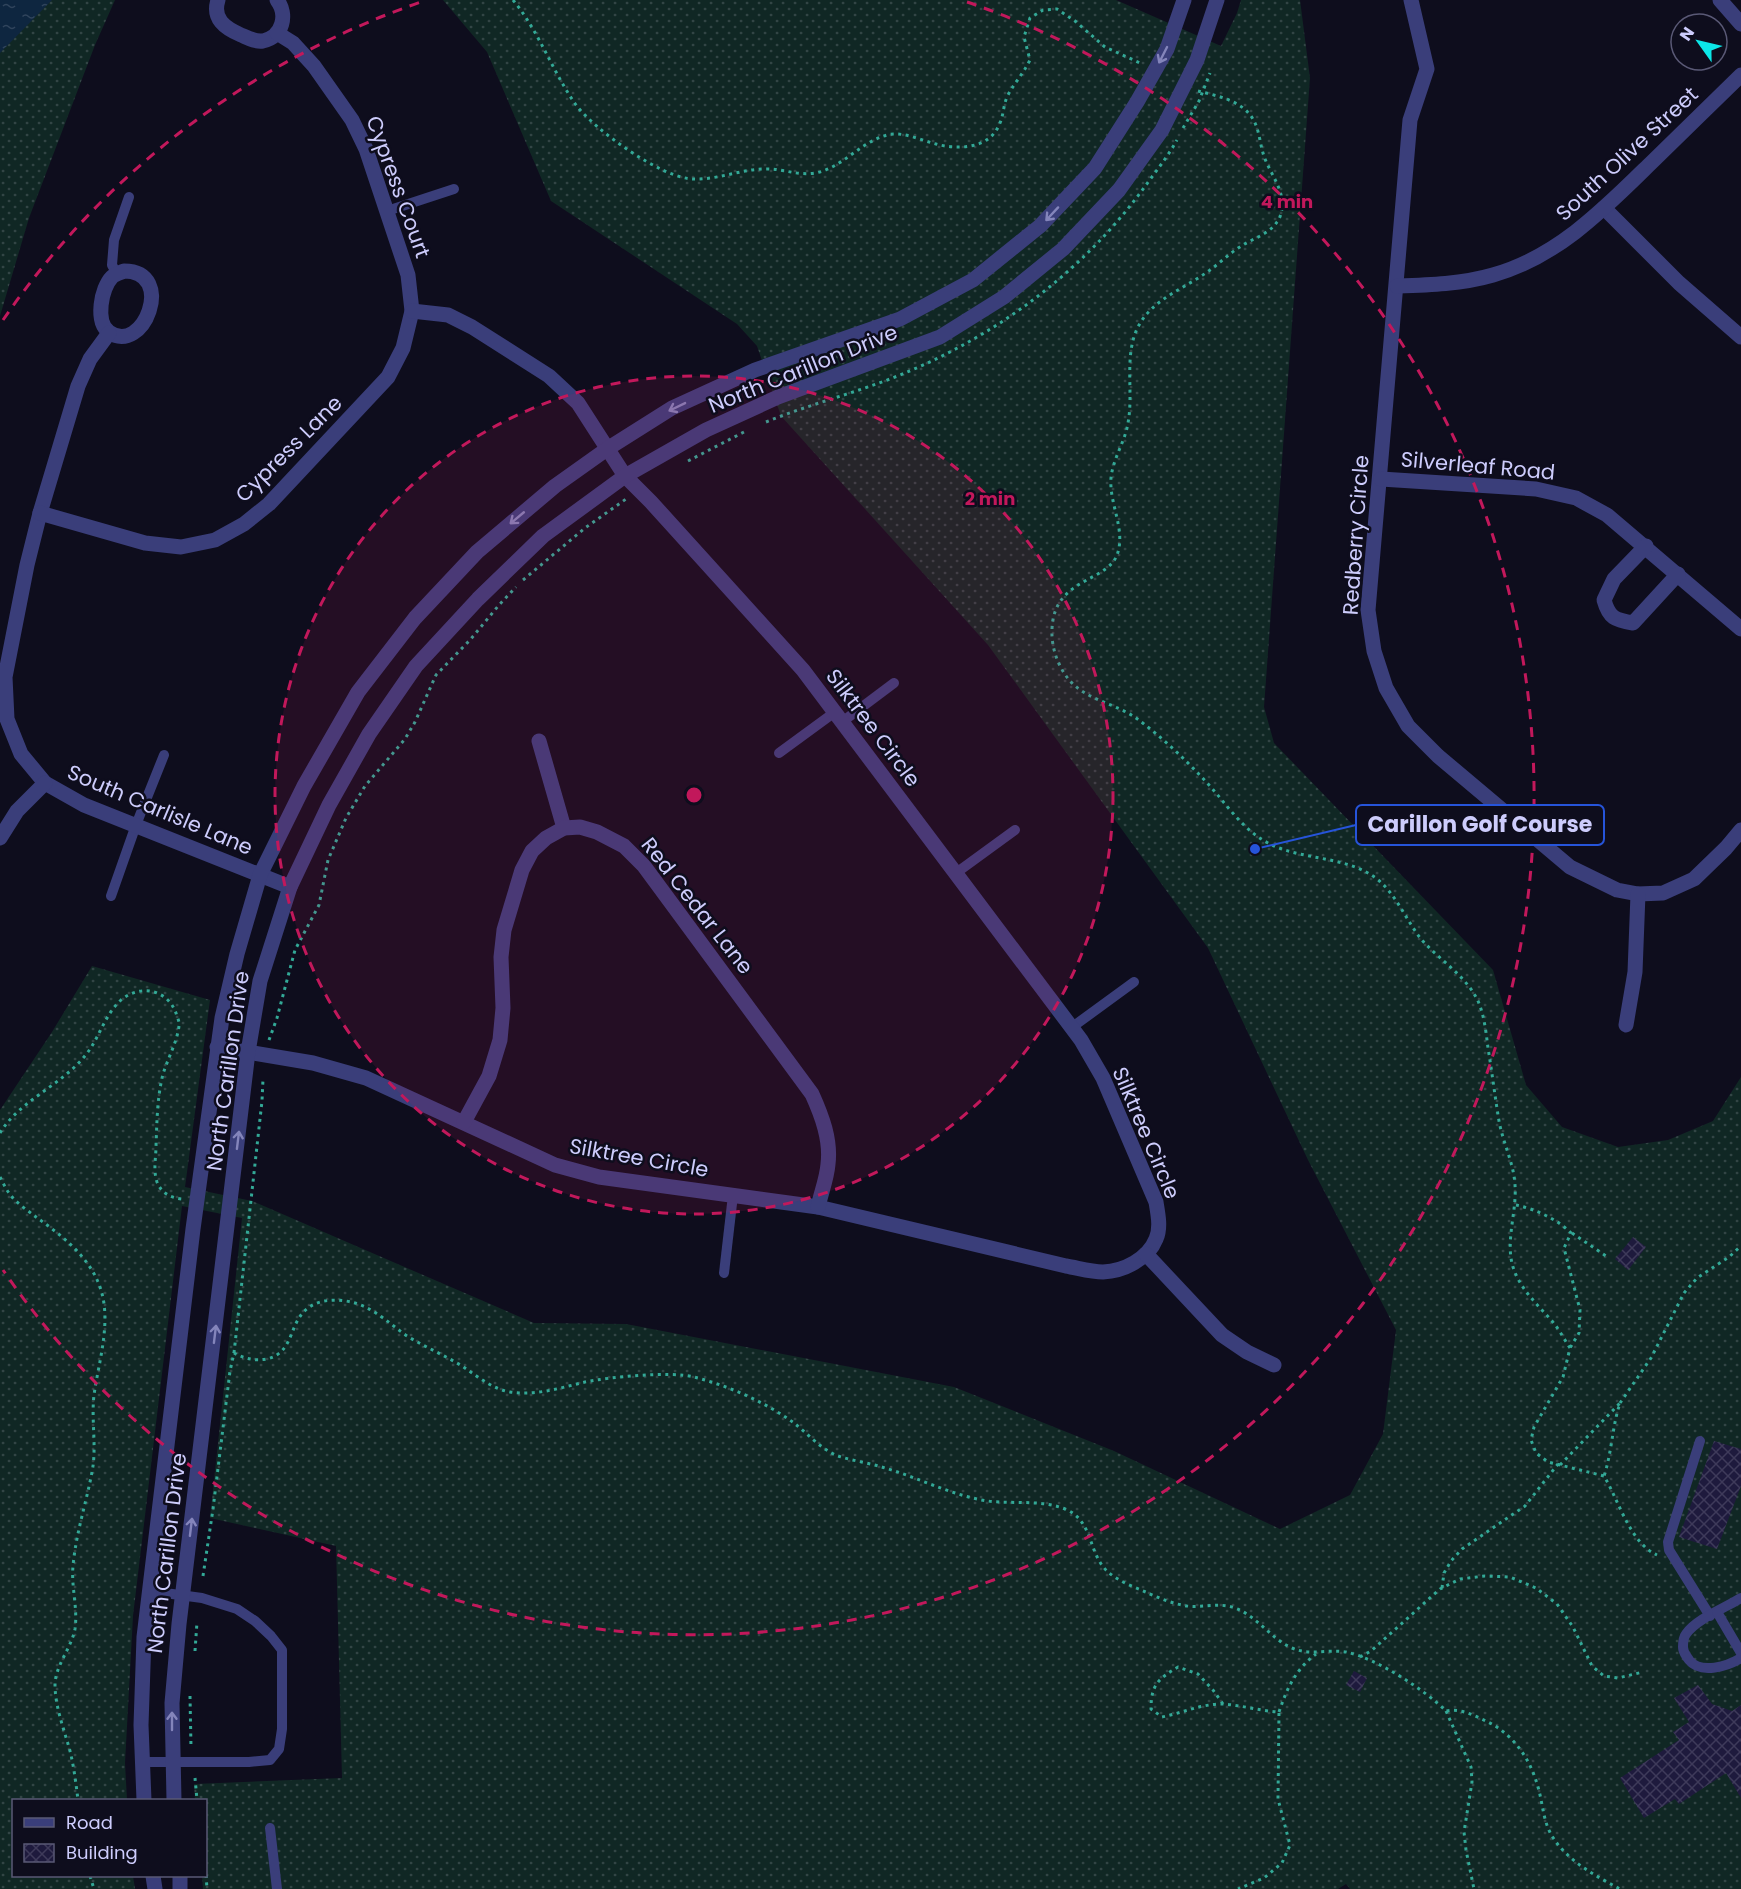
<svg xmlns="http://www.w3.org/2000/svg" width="1741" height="1889" font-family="Poppins,sans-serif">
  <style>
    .grass { fill: url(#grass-dots) }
    .water { fill: url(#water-ripples) }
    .building { fill: url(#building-cross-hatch) }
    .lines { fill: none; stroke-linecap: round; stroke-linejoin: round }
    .path { stroke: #33a997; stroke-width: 3; stroke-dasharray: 3 4.5; stroke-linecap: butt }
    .lane { stroke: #3a3e7a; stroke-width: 10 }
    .street { stroke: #3a3e7a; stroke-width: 15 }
    .oneway { stroke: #8485bb }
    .ring { fill: none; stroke: #c2185b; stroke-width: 3; stroke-dasharray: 10 8 }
    .labels { text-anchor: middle; stroke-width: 5; stroke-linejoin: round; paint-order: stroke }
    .street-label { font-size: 21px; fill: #cdccfc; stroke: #0e0d1d }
    .centre { fill: #c2185b; stroke: #0e0d1d; stroke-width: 3 }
    .ring-label { font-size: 18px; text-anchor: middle; font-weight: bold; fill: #c2185b; stroke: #0e0d1d; stroke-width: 5; stroke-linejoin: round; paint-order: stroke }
    .leader { fill: none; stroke: #2654da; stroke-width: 2 }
    .callout-dot { fill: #2654da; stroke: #0e0d1d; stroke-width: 2 }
    .callout { fill: #0e0d1d; stroke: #2654da; stroke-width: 2 }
    .callout-label { font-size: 22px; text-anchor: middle; font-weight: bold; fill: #cdccfc }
  </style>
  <defs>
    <pattern id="grass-dots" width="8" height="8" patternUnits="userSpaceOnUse" patternTransform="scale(1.5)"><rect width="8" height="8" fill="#102724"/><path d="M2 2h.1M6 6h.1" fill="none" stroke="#324545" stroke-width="1.8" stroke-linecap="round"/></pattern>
    <pattern id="water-ripples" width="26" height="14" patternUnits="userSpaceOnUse" patternTransform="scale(1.5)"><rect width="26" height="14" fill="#0e2640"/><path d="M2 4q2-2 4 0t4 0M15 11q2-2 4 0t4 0" fill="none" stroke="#30445c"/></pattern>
    <pattern id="building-cross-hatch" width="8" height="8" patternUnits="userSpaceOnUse" patternTransform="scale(1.5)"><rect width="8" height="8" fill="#1e1a3d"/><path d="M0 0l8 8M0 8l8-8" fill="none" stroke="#3e3a5a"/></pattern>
  </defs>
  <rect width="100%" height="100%" fill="#0e0d1d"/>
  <g class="grass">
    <polygon points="0,0 115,0 95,45 29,218 0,316"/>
    <polygon points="443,0 1116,0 1221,46 1237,13 1241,0 1300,0 1310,78 1264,707 1274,743 1493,970 1526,1085 1562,1127 1618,1147 1668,1140 1713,1121 1741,1077 1741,1889 1350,1889 1346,1884 1338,1889 203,1889 202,1876 206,1876 206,1800 195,1800 194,1784 342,1778 336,1546 210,1518 242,1218 182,1206 133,1616 125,1763 127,1800 14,1800 14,1876 133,1876 135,1889 0,1889 0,1110 52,1032 92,966 210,1000 185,1187 252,1201 534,1323 626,1324 954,1387 1114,1451 1280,1529 1350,1495 1383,1434 1396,1330 1308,1160 1208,948 988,645 781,416 757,346 737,324 551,201 487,52"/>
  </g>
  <polygon class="water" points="0,0 52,0 0,53"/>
  <g class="building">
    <polygon points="1633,1237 1646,1247 1628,1270 1615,1259"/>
    <polygon points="1714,1441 1741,1449 1741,1486 1717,1549 1679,1537"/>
    <polygon points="1354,1671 1367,1678 1360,1692 1346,1685"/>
    <polygon points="1698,1685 1712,1704 1732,1711 1741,1705 1741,1798 1726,1773 1679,1804 1675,1799 1644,1818 1620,1778 1679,1740 1673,1732 1689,1722 1674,1698"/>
  </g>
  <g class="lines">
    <g class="path">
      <path d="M513,0C540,33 552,71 576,105C595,130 661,178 693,179C718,180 741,169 765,169C782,168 796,176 815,173C841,169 860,142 887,135C903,131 920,140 936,144C958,150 989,149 999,125C1004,116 1003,104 1008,95C1015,82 1023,74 1030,60L1024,37L1030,18L1043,10L1057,9L1075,21L1105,47L1140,63"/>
      <path d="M1198,91C1218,96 1244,101 1254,121C1259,130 1260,143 1263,153C1268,171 1284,188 1282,207C1282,211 1280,219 1277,222C1269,234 1254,238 1243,245C1231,252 1221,262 1210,270C1186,288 1154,298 1139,325C1123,354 1134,392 1128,423C1125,442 1113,458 1111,478C1109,503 1125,528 1118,552C1110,583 1054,576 1052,629C1051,647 1058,668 1071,682C1088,700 1116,704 1136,718C1162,737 1187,761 1209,785C1228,806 1242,829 1268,843C1302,861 1346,855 1377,879C1396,894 1406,920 1421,939C1439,960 1464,974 1477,999C1484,1013 1486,1032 1488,1048C1492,1072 1495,1097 1499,1121C1503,1143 1514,1164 1515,1185C1517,1212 1505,1241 1513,1267C1520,1289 1537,1304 1552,1321C1559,1329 1564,1339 1570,1348L1563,1377L1534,1427L1531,1440L1536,1453L1548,1462L1604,1476C1619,1501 1630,1543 1657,1555"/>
      <polyline points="1183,128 1199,101 1210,73"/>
      <path d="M766,422C810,404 856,393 900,375C998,335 1084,271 1146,185C1157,170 1168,156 1177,140"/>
      <polyline points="688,461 744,432"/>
      <polyline points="523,580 585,528 626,499"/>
      <polyline points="269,1040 277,1018 295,950 319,905 328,860 346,818 365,786 405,739 415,722 436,675 470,640 499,605 516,587"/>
      <path d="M0,1133C19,1101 60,1086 84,1057C99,1040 104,1015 121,1000C140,984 167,989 176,1013C177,1017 180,1022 179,1026C177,1042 168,1058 163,1074C157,1098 157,1121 156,1146C156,1158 153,1170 157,1182C161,1193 171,1198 182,1199"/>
      <path d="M0,1177C3,1182 5,1188 9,1193C15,1202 27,1210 36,1217C61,1235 89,1256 100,1287C112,1321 99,1360 94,1395C91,1420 97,1447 92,1472C86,1504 76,1533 73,1566C71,1587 78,1608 75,1629C71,1649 56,1664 55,1684C55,1707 64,1729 70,1751C74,1767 76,1784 78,1800"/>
      <path d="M1516,1205C1535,1209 1557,1219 1571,1233L1564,1248L1580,1310L1579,1333L1570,1348"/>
      <polyline points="1572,1233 1606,1256"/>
      <polyline points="234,1353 262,1101 263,1079"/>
      <polyline points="1620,1403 1651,1358 1684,1293 1697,1278 1729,1257 1741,1246"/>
      <path d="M1560,1465L1620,1403C1612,1427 1612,1452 1604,1476"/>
      <path d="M203,1576L213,1509L230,1371L234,1353C245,1359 255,1361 267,1359C295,1352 288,1323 308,1308C321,1298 341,1299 355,1303C375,1309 390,1324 407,1336C425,1347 444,1355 462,1366C477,1376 492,1389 510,1392C535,1396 560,1388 585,1382C610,1377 670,1371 694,1377C729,1386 765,1402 794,1423C808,1434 822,1450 838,1456C853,1461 870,1463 885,1468C916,1477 945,1492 977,1499C1005,1506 1038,1498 1065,1509C1093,1520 1088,1552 1106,1570C1117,1581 1134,1587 1148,1593C1161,1599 1174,1604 1187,1606C1203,1608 1220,1602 1235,1608C1257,1616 1271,1639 1292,1648C1310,1656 1327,1649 1346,1652C1376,1658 1425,1690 1446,1711C1460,1708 1473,1715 1486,1721C1513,1734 1530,1758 1538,1787C1543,1804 1543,1821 1552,1836C1567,1861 1596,1876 1620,1889"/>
      <polyline points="1442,1588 1444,1573 1451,1561 1462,1549 1525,1506 1558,1464"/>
      <polyline points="195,1651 197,1622"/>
      <polyline points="1360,1657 1371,1651 1440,1589 1460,1579 1485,1576 1510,1577 1536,1588 1557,1604 1573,1627 1592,1666 1604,1676 1618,1678 1643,1672"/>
      <polyline points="190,1696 191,1747"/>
      <path d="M1223,1704L1213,1690L1198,1674L1178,1667C1158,1679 1151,1685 1151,1709L1162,1717C1182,1713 1201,1704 1222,1704C1241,1705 1260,1711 1279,1712L1278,1799L1290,1845L1282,1863L1264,1878L1238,1889"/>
      <polyline points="1446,1711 1471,1767 1472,1782 1464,1832 1466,1850 1474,1889"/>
      <path d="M1279,1712C1287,1688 1296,1669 1316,1654"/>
      <polyline points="195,1778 197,1800"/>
      <polyline points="206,1875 207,1889"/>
      <polyline points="90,1876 94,1889"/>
    </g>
    <g class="lane">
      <polyline points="387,211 454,189"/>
      <polyline points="117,274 112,265 114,240 129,197"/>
      <polyline points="842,722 894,683"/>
      <polyline points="779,753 835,712"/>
      <polyline points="956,873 1015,830"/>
      <polyline points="111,896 136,825 164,755"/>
      <polyline points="1071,1028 1134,982"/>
      <polyline points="724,1273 733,1195"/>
      <polyline points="1700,1441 1668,1542 1669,1550 1710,1616"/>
      <path d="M1741,1598C1725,1608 1696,1619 1686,1634C1683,1638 1683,1642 1683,1647C1683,1653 1686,1655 1689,1660C1701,1675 1728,1666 1741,1658"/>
      <polyline points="1717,1612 1741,1653"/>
      <polyline points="142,1762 249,1762 270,1760 279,1749 282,1729 282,1650 271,1636 255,1621 237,1609 202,1598 150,1591"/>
      <polyline points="270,1828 277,1889"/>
    </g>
    <g class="street">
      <path d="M218,0C212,19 225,28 241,35C248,38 255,42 263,41C283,37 288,14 277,0"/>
      <polyline points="1411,0 1427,69 1410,120 1368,610 1374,651 1386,688 1408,726 1438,756 1570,867 1617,890 1638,894 1663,893 1694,879 1726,848 1741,830"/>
      <polyline points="1720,0 1741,24"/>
      <polyline points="1604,208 1679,283 1741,337"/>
      <path d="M124,271C177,271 143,357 109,332C95,322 101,288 112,277C115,274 120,273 124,271Z"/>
      <path d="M1397,286C1429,285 1462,284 1493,275C1558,257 1606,207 1652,162C1682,133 1711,104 1741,75"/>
      <polyline points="109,333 90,359 78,386 40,513 27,565 5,677 7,719 21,754 45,783 84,805 290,887"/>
      <polyline points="1381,479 1536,489 1576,498 1607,515 1741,629"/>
      <polyline points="40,513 145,543 181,547 215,540 244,524 269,504 388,377 403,348 412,311 408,275 366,149 352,120 314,66 293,43 277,33"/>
      <path d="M1646,546L1614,579L1604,600C1609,618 1615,620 1633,623L1678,574"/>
      <polyline points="539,741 564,828"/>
      <polyline points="0,838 17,811 45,783"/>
      <polyline points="1626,1025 1635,972 1638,894"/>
      <path d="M217,1047L313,1063L366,1078L555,1165L599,1177L818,1207L1066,1266C1078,1268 1091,1272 1103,1272C1124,1271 1148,1259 1156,1239C1161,1228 1158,1214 1156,1202L1103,1078L1081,1040L803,670L651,502L625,476L578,403L549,376L472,327L448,315L412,311"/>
      <path d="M464,1122L489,1076L500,1040L503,1008L501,957L504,930L522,870L532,851L546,838L564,828L580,827L597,832L624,846L644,866L812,1094C822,1116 831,1140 828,1164C827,1178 821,1193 818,1207"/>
      <polyline points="1146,1254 1222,1335 1247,1352 1274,1365"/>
      <polyline points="144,1800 141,1725 144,1637 193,1229 222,1018 237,954 260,875 304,786 358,692 415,618 477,552 555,486 607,449 672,408 755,370 900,319 973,280 1040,226 1095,168 1137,102 1167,49 1184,0"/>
      <polyline points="174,1800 172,1703 179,1624 248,1052 260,981 290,887 329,805 369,734 416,666 478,599 543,536 625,476 706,430 778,397 940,337 1004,297 1063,249 1119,190 1162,130 1197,60 1217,0"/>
      <polyline points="153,1876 155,1889"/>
      <polyline points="180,1889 180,1876"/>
    </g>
  </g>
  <defs><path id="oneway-shaft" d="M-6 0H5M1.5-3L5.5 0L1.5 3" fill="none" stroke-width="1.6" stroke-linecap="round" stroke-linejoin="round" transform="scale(1.5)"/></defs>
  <g class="oneway">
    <use href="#oneway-shaft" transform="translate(1163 55) rotate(117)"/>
    <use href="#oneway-shaft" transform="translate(1052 214) rotate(133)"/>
    <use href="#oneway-shaft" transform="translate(677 407) rotate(154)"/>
    <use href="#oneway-shaft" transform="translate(517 518) rotate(140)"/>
    <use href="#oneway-shaft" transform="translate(238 1140) rotate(-83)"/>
    <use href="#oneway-shaft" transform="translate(215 1334) rotate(-83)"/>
    <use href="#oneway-shaft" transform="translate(191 1527) rotate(-83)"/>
    <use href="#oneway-shaft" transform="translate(172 1721) rotate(-90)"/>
  </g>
  <circle cx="694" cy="795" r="419" fill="#c2185b" fill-opacity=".12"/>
  <g class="ring">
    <circle cx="694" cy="795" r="419"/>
    <path d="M3 320A839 839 0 0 1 421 2M967 2A839 839 0 1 1 3 1270"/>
  </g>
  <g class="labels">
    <g class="street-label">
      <text transform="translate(1627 154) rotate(-43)" y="7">South Olive Street</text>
      <text transform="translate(398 187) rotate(70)" y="7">Cypress Court</text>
      <text transform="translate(803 369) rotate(-22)" y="7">North Carillon Drive</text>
      <text transform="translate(289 449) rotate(-45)" y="7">Cypress Lane</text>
      <text transform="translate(1478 466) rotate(5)" y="7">Silverleaf Road</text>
      <text transform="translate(1356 535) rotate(-86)" y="7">Redberry Circle</text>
      <text transform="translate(873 728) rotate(53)" y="7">Silktree Circle</text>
      <text transform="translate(160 810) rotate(23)" y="7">South Carlisle Lane</text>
      <text transform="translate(697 906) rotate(52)" y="7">Red Cedar Lane</text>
      <text transform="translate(228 1071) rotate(-82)" y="7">North Carillon Drive</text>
      <text transform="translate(1146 1133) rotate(67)" y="7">Silktree Circle</text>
      <text transform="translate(639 1158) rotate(10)" y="7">Silktree Circle</text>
      <text transform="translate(167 1553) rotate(-83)" y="7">North Carillon Drive</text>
    </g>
  </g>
  <circle cx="694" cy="795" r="9" class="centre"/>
  <g class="ring-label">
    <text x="1287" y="208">4 min</text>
    <text x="990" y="505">2 min</text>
  </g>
  <path class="leader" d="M1255 849L1356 825"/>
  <circle class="callout-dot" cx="1255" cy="849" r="6"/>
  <rect class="callout" x="1356" y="805" width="248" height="40" rx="6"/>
  <g class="callout-label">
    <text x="1480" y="832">Carillon Golf Course</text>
  </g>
  <rect x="12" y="1799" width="195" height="78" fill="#0e0d1d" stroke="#5a5976" stroke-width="1.5"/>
  <rect x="24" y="1818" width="30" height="9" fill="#3a3e7a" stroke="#5a5976" stroke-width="1.5"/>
  <text x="66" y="1829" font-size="18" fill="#cdccfc">Road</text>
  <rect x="24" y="1844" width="30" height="18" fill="url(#building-cross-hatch)" stroke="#5a5976" stroke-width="1.5"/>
  <text x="66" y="1859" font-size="18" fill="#cdccfc">Building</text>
  <g transform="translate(1699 42) rotate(304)"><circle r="28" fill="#0e0d1d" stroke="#5a5976" stroke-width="1.5"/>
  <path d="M0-4.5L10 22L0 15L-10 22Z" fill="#0ce7e8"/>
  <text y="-9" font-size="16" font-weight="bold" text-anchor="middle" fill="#cdccfc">N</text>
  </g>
</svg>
